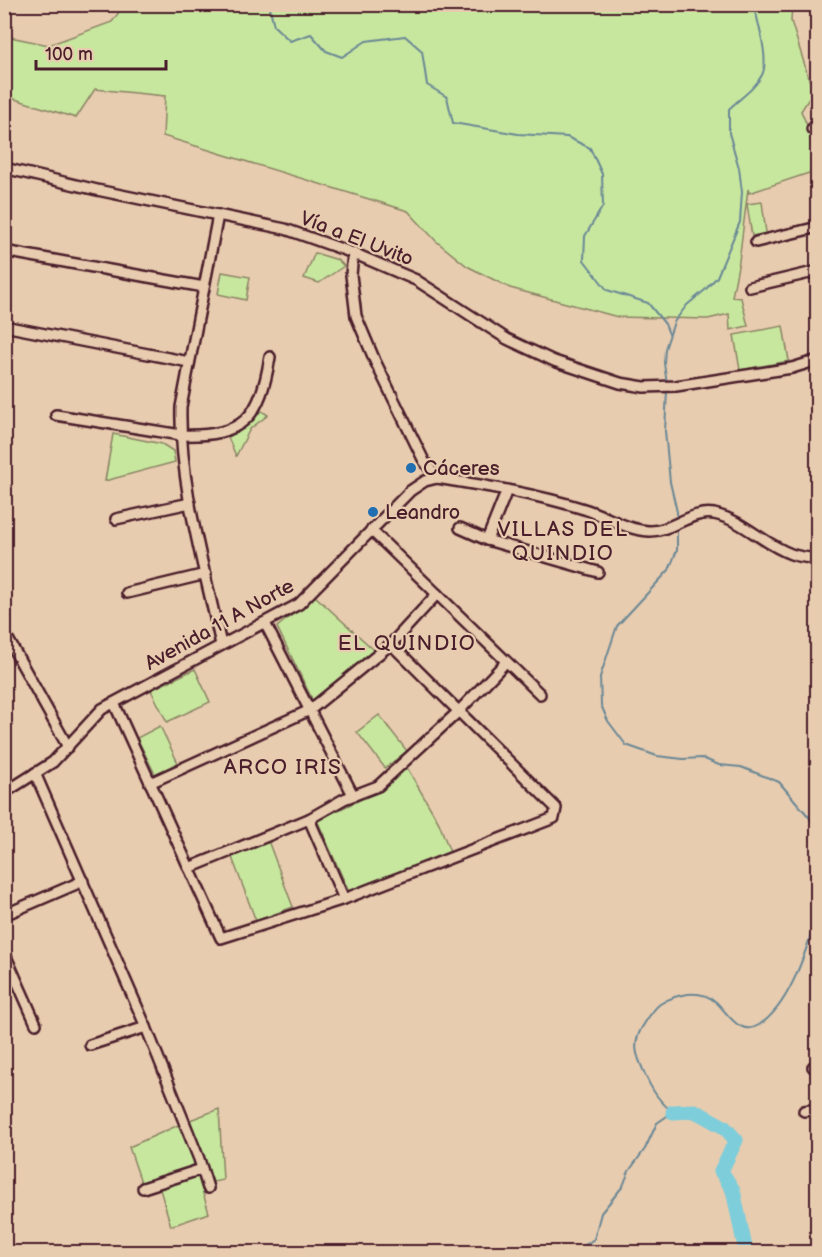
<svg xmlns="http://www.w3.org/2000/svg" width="822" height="1257" font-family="'Balsamiq Sans',sans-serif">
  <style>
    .green { fill: #c8e79e; stroke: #898364; stroke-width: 1.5 }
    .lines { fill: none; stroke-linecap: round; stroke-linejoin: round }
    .stream { stroke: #698795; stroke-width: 2 }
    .river { stroke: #7ecddb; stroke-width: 15 }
    .minor-casing { stroke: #4a1f2b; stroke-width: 14 }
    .minor { stroke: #e8ccaf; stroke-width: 9 }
    .poi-dot { fill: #1f6fb2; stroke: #e8ccaf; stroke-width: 2 }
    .labels { text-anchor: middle; stroke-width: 4.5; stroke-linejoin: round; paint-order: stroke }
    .street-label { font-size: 20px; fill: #4a1f2b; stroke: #e8ccaf }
    .poi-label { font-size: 20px; fill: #4a1f2b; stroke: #e8ccaf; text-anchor: start }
    .neighbourhood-label { font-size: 21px; letter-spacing: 1.5px; fill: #4a1f2b; stroke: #e8ccaf }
  </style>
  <rect width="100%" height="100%" fill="#e8ccaf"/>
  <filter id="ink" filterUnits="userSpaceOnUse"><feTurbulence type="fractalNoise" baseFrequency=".0167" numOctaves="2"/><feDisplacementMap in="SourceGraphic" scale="12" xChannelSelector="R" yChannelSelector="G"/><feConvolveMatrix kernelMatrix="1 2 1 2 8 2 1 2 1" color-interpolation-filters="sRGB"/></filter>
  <g filter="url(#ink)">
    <g class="green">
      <polygon points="124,5 792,5 791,21 813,92 801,111 809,130 815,171 749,193 748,189 739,261 732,297 741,298 748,326 730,330 729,314 708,319 618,317 510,288 467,266 436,241 408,211 163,136 165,96 95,89 76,118 5,96 5,36 49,45 112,22"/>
      <polygon points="762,202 766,233 752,236 747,204"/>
      <polygon points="315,253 338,260 344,266 319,283 304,278"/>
      <polygon points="222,272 250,277 246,300 218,294"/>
      <polygon points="783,326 789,361 740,370 734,335"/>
      <polygon points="260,410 268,415 250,429 236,456 228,437 239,432"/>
      <polygon points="113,434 162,444 173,451 175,462 105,481"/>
      <polygon points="315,596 375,651 313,701 277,627"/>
      <polygon points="195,669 210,702 167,722 151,690"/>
      <polygon points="379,715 407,751 385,768 357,732"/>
      <polygon points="160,726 178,763 155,774 137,738"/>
      <polygon points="406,766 439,823 451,855 349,892 317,820 381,790"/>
      <polygon points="267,838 293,907 256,921 230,852"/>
      <polygon points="219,1109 223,1180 213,1182 190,1120"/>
      <polygon points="181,1124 197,1164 142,1185 129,1147"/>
      <polygon points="197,1174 209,1213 171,1226 159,1186"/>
    </g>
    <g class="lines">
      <g class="stream">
        <polyline points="269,4 274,26 290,41 311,34 326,51 342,57 366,41 405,36 422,51 427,85 447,97 453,123 518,134 567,137 590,148 602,174 603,206 585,236 584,260 607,290 648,303 665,324 669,334"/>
        <path d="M667,384L664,363L665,349L674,322L687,305L705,290L717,277L740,222L742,192L739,168L729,133V109C740,98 755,89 762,75C770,60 757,21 754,4"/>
        <polyline points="667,390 665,431 670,482 677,512 677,521"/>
        <polyline points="677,526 677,550 669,570 617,626 600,677 601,705 608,721 626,745 657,756 683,759 702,758 719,765 741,767 779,782 809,817 818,832"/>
        <path d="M575,1252L594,1239L601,1213L623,1186L629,1171L645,1149L657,1123L673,1112C659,1102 650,1087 644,1072C637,1056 632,1046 641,1029C646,1021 652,1010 660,1004C676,994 700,988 716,1002C728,1013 739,1037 759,1025C791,1005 807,947 818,913"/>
      </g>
      <polyline class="river" points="673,1112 695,1111 724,1127 736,1140 721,1171 733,1190 746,1252"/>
      <g class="minor-casing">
        <g id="minor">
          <polyline points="812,129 818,127"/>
          <polyline points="4,168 97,190 285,229 353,253 416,280 507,339 554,361 620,383 644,387 676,386 792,368 818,360"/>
          <path d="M218,215L181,407C179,485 205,569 221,645"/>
          <polyline points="756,242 818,227"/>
          <polyline points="4,251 204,287"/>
          <polyline points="353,253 351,275 356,316 375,361 424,461 437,478"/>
          <polyline points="750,287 818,271"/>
          <polyline points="4,326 189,362"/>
          <path d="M56,415L181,435C245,437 260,417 270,357"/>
          <polyline points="116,519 190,503"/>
          <polyline points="460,528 487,540 598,572"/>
          <polyline points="371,530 437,594"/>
          <polyline points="487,540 507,490"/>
          <polyline points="127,593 206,574"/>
          <polyline points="265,623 353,795"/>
          <polyline points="4,632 68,747"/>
          <polyline points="114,703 221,938 344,899 554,818 556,808 391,644 437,594 540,694"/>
          <polyline points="35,773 146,1027 199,1159 208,1188"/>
          <polyline points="150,783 310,710 391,644"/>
          <path d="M4,793L53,762L102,709L299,604L410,491L425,481L437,478C486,486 536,494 584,509C605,515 626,530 649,531C671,532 691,510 714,514C743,520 763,544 791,554C799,557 809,558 818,559"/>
          <polyline points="309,819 344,899"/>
          <polyline points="189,868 309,819 344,799 378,786 459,711 505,663"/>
          <polyline points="4,915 83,881"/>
          <polyline points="4,952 36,1024"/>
          <polyline points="90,1045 146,1027"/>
          <polyline points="813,1067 818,1063"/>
          <polyline points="804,1111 818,1109"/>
          <polyline points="143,1188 202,1169"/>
        </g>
      </g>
      <use href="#minor" class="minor"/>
    </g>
  </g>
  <g class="poi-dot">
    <circle cx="411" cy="468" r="6"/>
    <circle cx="373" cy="512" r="6"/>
  </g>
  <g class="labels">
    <g class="street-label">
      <text transform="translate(357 238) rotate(21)" y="7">Vía a El Uvito</text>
      <text transform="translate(219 624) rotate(-29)" y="7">Avenida 11 A Norte</text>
    </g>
    <g class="poi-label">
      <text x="423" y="475">Cáceres</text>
      <text x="385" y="519">Leandro</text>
    </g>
    <g class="neighbourhood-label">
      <text x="563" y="536">VILLAS DEL<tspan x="563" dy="24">QUINDIO</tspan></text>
      <text x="407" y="650">EL QUINDIO</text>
      <text x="283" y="774">ARCO IRIS</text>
    </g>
  </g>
  <rect width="822" height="1257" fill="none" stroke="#e8ccaf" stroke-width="24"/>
  <rect x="12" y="12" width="798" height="1233" fill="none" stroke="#4a1f2b" stroke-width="2" filter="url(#ink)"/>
  <path d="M36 60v9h130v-9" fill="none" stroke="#4a1f2b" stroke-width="3"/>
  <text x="45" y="60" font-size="18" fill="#4a1f2b" stroke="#e8ccaf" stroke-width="4.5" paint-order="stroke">100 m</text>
</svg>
